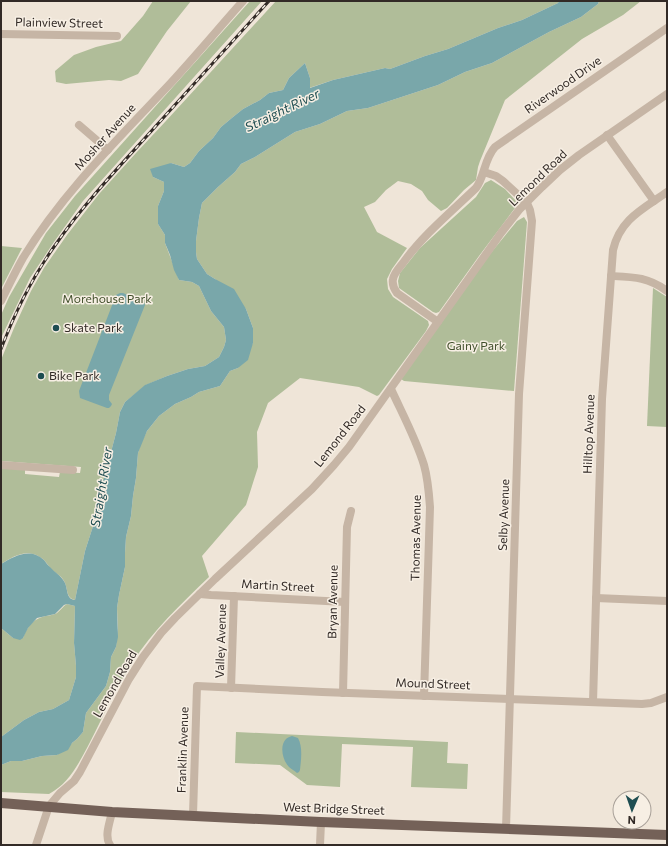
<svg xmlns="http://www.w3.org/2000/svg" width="668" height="846" font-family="Commissioner,sans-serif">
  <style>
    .green { fill: #b0bd99 }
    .water { fill: #79a7aa }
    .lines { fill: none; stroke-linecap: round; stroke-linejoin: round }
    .minor { stroke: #c6b5a5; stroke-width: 8 }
    .major { stroke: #746158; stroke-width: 10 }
    .rail-casing { stroke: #322a26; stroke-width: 3 }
    .rail { stroke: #f7efe4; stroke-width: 1.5; stroke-dasharray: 4.5; stroke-linecap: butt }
    .poi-dot { fill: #1e4d51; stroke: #f7efe4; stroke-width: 1.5 }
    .labels { text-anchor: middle; stroke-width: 3; stroke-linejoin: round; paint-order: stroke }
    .street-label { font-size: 12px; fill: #322a26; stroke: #f7efe4 }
    .park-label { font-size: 12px; fill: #414f2b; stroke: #f7efe4 }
    .poi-label { font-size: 12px; fill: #322a26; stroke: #f7efe4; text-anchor: start }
    .water-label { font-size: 13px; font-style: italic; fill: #1e4d51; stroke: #f7efe4 }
  </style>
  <rect width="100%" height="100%" fill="#efe5d8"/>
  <g class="green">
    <polygon points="153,1 191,1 167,31 138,74 121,81 109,80 66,84 56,82 55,71 74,55 96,47 121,41 143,16"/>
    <polygon points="250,1 262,1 83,201 54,242 30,278 1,338 1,315 9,297 46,233 75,196"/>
    <path d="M276,1H559L558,3L522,20L498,28L448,49L425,56L390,69L385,68L333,80L309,88L310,78L305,63L289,78L283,90L269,93L260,100L243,109L233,117L221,127L213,138L199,151L190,163L184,167L171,163L153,177L164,182V191L158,206V224L165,235V243L179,280L192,282L199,286L211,311L224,327L226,340L224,347L219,357L205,366L188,369L167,376L146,385L125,402L120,412L116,433L102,486L96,517L85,551L75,600C66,598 68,590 65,583C62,576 57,574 52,570C49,567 47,563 44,560C29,547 15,555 1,564V468L25,469V474L59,477L60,472L80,473L81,467L1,461V360L14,328L31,291L44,268L67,235L99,194L136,153L165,122Z"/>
    <path d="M599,1H641L623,15L582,39L505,100L480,161L478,167L476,180L464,190L447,208L441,211L428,200L422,191L411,184L398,181L386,190L375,202L364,207L377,232L407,248L392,269L387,279L388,289L393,297L428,321L429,325L426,331L379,395L377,396L359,387L300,378L268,403L257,432L258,467L246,505L202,556L209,577C181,604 153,630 132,663C126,673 119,683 114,694C105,711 97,729 88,746C78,765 68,784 49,794L1,792V765L11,761H22L42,756L57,755L77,739L83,732L86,713L106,686L110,672L111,657L116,647L118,628L117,608L119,595L125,567V553L126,537L131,516L133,496L136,478L138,453L141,443L147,431L159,416L175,404L191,397L199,392L220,386L230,371L238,368L253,343V328L246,309L215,279L207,274L197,259L196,252V241L199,218L202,203L218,187L235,172L241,164L255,157L295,132L320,124L347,111L368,108L438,85L465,72L492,63L549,32L581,17L598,4Z"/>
    <polygon points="491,180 505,189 516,201 515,208 479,256 439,312 436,313 433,312 399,288 398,281 400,273 420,248 476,197 485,183"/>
    <polygon points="524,217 527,222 514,391 404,381 401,379 490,254 517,221"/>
    <polygon points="1,246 22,248 1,289"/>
    <polygon points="653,288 667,297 667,427 647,426"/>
    <path d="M67,604L75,606L74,643L76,666V677L69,700L53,709L39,712L24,720L1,737V628L13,638H23C26,629 32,620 42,617C47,615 52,616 57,613C61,610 63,606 67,604Z"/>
    <polygon points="236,732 448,742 447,763 468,764 467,789 411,787 413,747 342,744 340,787 307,785 280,765 235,763"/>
  </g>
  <g class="water">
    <path d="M559,1H599L598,4L581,17L549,32L492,63L465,72L438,85L368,108L347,111L320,124L295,132L255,157L241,164L235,172L218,187L202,203L199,218L196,241V252L197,259L207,274L215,279L234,289L246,309L253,328V343L248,360L238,368L230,371L220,386L199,392L191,397L175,404L159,416L147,431L138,453L136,478L133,496L131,516L126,537L125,553V567L119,595L117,608L118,637L116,647L111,657L110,672L106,686L86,713L83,732L77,739L72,743L68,750L57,755L42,756L22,761H11L1,765V737L24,720L39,712L53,709L69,700L76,677V666L74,643L75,606L67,604L64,605L55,614L37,618L28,628L23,638L20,640L13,638L1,628V564C14,556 30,547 44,560C46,562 47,565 50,567C55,573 61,575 65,583C68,590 66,599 75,600L85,551L96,517L102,486L116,433L120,412L125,402L145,385L167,376L188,369L205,366L219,357L224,347L226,340L224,327L211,311L199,286L192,282L179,280L174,270L170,255L165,243V235L158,224V206L164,191V182L153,177L150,169L171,163L184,167L190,163L199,151L213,138L221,127L233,117L243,109L260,100L269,93L283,90L289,78L305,63L310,78V88L333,80L385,68L390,69L425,56L448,49L498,28L522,20L558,3Z"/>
    <polygon points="120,293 123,293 144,302 145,305 109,395 109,400 112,404 111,406 109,408 107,408 80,398 79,391 116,295"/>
    <path d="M292,736L298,738C303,747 301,760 300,770L299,772L297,773C295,771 291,769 289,767C283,761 279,746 286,739C287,738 289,737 292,736Z"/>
  </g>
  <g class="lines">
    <g class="minor">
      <polyline points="1,34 117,36"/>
      <polyline points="79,125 108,150"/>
      <polyline points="607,135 654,201"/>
      <polyline points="484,172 496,176 503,181 527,203 530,210 532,221 519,394 506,829"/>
      <path d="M611,276C634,277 648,277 667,291"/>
      <path d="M1,301C8,287 15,272 23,258C62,194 116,141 167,87C193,59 218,29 243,1"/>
      <path d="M438,322L397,293C394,289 392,284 393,279C394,273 399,268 403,263C423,235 451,212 476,188C485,176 484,159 495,147L667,28"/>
      <path d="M391,389C402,413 416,439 424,465C428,479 429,493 430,507L424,696"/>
      <polyline points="1,465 73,470"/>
      <polyline points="200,594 211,595 345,602"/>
      <polyline points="596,598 667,601"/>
      <polyline points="231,688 234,596"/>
      <polyline points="343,693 347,527 351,511"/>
      <path d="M593,702L602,399L613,250C620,219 643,209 667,192"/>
      <polyline points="193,815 197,686 322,692 642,704 651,703 667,697"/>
      <polyline points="36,845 49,806 60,793 74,781 80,772 129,679 143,657 161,633 175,618 215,579 312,489 334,465 349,447 501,233 519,210 542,187 560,170 579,155 667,94"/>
      <path d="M110,845C104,836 110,822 112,812"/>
      <polyline points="320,845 321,822"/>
    </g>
    <polyline class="major" points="1,803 112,812 321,822 667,835"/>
    <g class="rail-casing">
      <path id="rail" d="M1,349C15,312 33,276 56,244C85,202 121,165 155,127C193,85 231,43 269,1"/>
    </g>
    <use href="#rail" class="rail"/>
  </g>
  <g class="poi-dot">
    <circle cx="56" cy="328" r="4"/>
    <circle cx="41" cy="376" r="4"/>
  </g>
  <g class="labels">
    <g class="street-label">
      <text transform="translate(59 23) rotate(1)" y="4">Plainview Street</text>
      <text transform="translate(563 85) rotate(-35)" y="4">Riverwood Drive</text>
      <text transform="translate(105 137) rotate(-48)" y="4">Mosher Avenue</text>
      <text transform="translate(538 178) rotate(-44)" y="4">Lemond Road</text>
      <text transform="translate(589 434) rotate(-88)" y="4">Hilltop Avenue</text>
      <text transform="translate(340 436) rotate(-52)" y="4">Lemond Road</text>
      <text transform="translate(504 515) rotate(-88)" y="4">Selby Avenue</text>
      <text transform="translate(416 538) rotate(-89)" y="4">Thomas Avenue</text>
      <text transform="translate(278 586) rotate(3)" y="4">Martin Street</text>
      <text transform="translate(333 602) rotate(-89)" y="4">Bryan Avenue</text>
      <text transform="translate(221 641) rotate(-88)" y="4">Valley Avenue</text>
      <text transform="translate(115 684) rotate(-60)" y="4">Lemond Road</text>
      <text transform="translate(433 684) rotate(2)" y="4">Mound Street</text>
      <text transform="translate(183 750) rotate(-88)" y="4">Franklin Avenue</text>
      <text transform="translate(334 809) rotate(2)" y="4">West Bridge Street</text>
    </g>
    <g class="park-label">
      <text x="107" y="303">Morehouse Park</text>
      <text x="476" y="350">Gainy Park</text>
    </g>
    <g class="poi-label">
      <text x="64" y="332">Skate Park</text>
      <text x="49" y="380">Bike Park</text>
    </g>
    <g class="water-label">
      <text transform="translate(282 110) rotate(-26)" y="5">Straight River</text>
      <text transform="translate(101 487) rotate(-81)" y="5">Straight River</text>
    </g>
  </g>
  <rect width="668" height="846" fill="none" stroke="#322a26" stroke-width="4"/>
  <g transform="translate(632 810) rotate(182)"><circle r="19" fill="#f7efe4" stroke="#a8a098"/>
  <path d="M0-3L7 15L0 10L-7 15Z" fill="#1e4d51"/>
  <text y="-6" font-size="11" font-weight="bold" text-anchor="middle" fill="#322a26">N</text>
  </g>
</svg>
